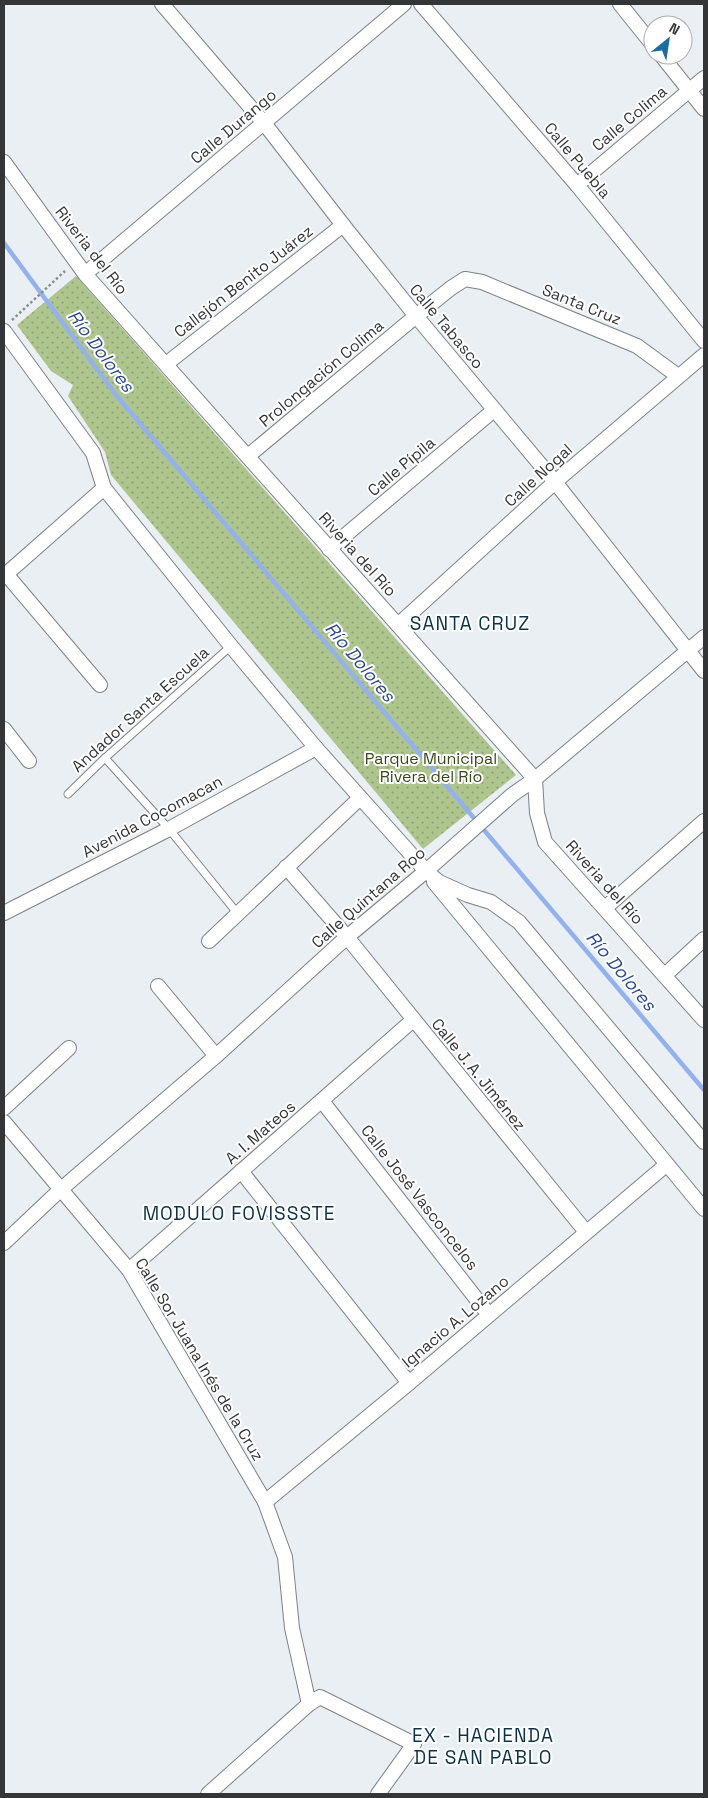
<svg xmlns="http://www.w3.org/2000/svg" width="708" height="1798" font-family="'Space Grotesk',sans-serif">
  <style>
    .park { fill: url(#park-dots) }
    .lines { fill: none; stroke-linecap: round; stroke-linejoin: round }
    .stream { stroke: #93b0ef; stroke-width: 4.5 }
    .service-casing { stroke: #7c8286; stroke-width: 9 }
    .minor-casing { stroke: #7c8286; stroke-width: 16 }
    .path { stroke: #898d90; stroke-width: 2.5; stroke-dasharray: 2.5 2.5; stroke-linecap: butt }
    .service { stroke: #fff; stroke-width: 7 }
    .minor { stroke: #fff; stroke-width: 14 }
    .labels { text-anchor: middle; stroke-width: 4; stroke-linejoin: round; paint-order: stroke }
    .street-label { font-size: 16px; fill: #333537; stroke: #fff }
    .park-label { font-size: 16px; fill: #384918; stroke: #fff }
    .water-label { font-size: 18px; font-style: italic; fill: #2a4891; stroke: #fff }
    .quarter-label { font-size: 19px; letter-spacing: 1px; fill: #0b324a; stroke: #fff }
  </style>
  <defs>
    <pattern id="park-dots" width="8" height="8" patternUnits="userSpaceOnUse" patternTransform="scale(1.25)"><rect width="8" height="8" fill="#afc58e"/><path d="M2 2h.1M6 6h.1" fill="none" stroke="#8fa175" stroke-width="1.8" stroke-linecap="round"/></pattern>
  </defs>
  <rect width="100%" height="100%" fill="#e9eff3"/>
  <polygon class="park" points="76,276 516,775 423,849 111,475 105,452 68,396 73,385 51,371 17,325"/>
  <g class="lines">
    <polyline class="stream" points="4,243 116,395 704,1090"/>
    <g class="service-casing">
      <g id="service">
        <polyline points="105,758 169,829 238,914"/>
        <polyline points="68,794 105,758 231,646"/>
      </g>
    </g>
    <g class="minor-casing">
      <g id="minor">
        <polyline points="162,4 264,123 343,225 416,316 555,482 704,671"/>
        <polyline points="421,4 577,185 704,341"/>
        <polyline points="620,4 653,45"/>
        <polyline points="661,55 704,109"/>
        <polyline points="4,162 85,274 535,779 537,813 545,842 704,1020"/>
        <polyline points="577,185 704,78"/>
        <polyline points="85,274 404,4"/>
        <polyline points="4,331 93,453 104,488 231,646 316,748 426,871 439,882 468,895 491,902 519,922 704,1142"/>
        <polyline points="166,364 343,225"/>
        <polyline points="248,456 416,316 451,288 465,279 482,282 637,346 678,376"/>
        <polyline points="329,549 494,410"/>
        <polyline points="6,574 100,685"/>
        <polyline points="4,576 104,488"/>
        <polyline points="398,625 555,482 704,355"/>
        <polyline points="4,729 29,761"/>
        <polyline points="286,867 347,937 586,1232"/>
        <polyline points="434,882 704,1209"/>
        <polyline points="605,908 704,821"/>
        <polyline points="4,913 169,829 316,748"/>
        <polyline points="209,941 360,798"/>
        <polyline points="665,975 704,939"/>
        <polyline points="158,986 216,1056"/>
        <polyline points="322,1101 489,1315"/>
        <polyline points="4,1108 69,1048"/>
        <polyline points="4,1122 129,1270 265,1502 285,1557 292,1628 309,1704"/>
        <polyline points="241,1171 409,1383"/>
        <polyline points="4,1243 60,1190 216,1056 347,937 426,871 512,795 535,779 704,637"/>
        <polyline points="129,1270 413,1020"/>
        <polyline points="265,1502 409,1383 666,1165"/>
        <polyline points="208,1794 309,1704 320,1697 414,1744 378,1794"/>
      </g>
    </g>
    <polyline class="path" points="12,320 65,271"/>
    <use href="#service" class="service"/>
    <use href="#minor" class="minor"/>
  </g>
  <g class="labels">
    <g class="street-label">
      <text transform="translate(629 118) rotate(-40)" y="6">Calle Colima</text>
      <text transform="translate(233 126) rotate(-40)" y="6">Calle Durango</text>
      <text transform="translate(578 160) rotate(50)" y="6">Calle Puebla</text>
      <text transform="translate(92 250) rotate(52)" y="6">Riveria del Río</text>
      <text transform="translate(243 281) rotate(-38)" y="6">Callejón Benito Juárez</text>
      <text transform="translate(582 304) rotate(22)" y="6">Santa Cruz</text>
      <text transform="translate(447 326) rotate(50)" y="6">Calle Tabasco</text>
      <text transform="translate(321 373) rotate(-40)" y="6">Prolongación Colima</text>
      <text transform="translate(401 466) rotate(-40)" y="6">Calle Pípila</text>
      <text transform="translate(538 475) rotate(-42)" y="6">Calle Nogal</text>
      <text transform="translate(358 554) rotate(48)" y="6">Riveria del Río</text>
      <text transform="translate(140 709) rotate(-42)" y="6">Andador Santa Escuela</text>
      <text transform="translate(152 816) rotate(-28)" y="6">Avenida Cocomacan</text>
      <text transform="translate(605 882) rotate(48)" y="6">Riveria del Río</text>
      <text transform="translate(368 897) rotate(-41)" y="6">Calle Quintana Roo</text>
      <text transform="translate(479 1074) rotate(51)" y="6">Calle J. A. Jiménez</text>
      <text transform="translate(260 1132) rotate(-41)" y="6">A. I. Mateos</text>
      <text transform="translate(420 1197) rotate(52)" y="6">Calle José Vasconcelos</text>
      <text transform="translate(455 1321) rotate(-40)" y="6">Ignacio A. Lozano</text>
      <text transform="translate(200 1359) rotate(59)" y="6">Calle Sor Juana Inés de la Cruz</text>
    </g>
    <g class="park-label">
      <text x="431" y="764">Parque Municipal<tspan x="431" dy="18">Rivera del Río</tspan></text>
    </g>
    <g class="water-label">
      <text transform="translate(101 351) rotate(53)" y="6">Río Dolores</text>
      <text transform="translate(360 662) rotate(50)" y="6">Río Dolores</text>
      <text transform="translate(621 971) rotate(50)" y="6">Río Dolores</text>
    </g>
    <g class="quarter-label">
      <text x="470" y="630">SANTA CRUZ</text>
      <text x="239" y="1220">MODULO FOVISSSTE</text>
      <text x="483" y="1742">EX - HACIENDA<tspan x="483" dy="22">DE SAN PABLO</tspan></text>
    </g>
  </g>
  <rect width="708" height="1798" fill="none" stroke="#333537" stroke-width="10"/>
  <g transform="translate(668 40) rotate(30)"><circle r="24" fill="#ffffff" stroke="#adaeaf"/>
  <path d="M0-4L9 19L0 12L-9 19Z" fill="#196e9f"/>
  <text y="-8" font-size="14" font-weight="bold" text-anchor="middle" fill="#333537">N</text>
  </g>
</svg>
